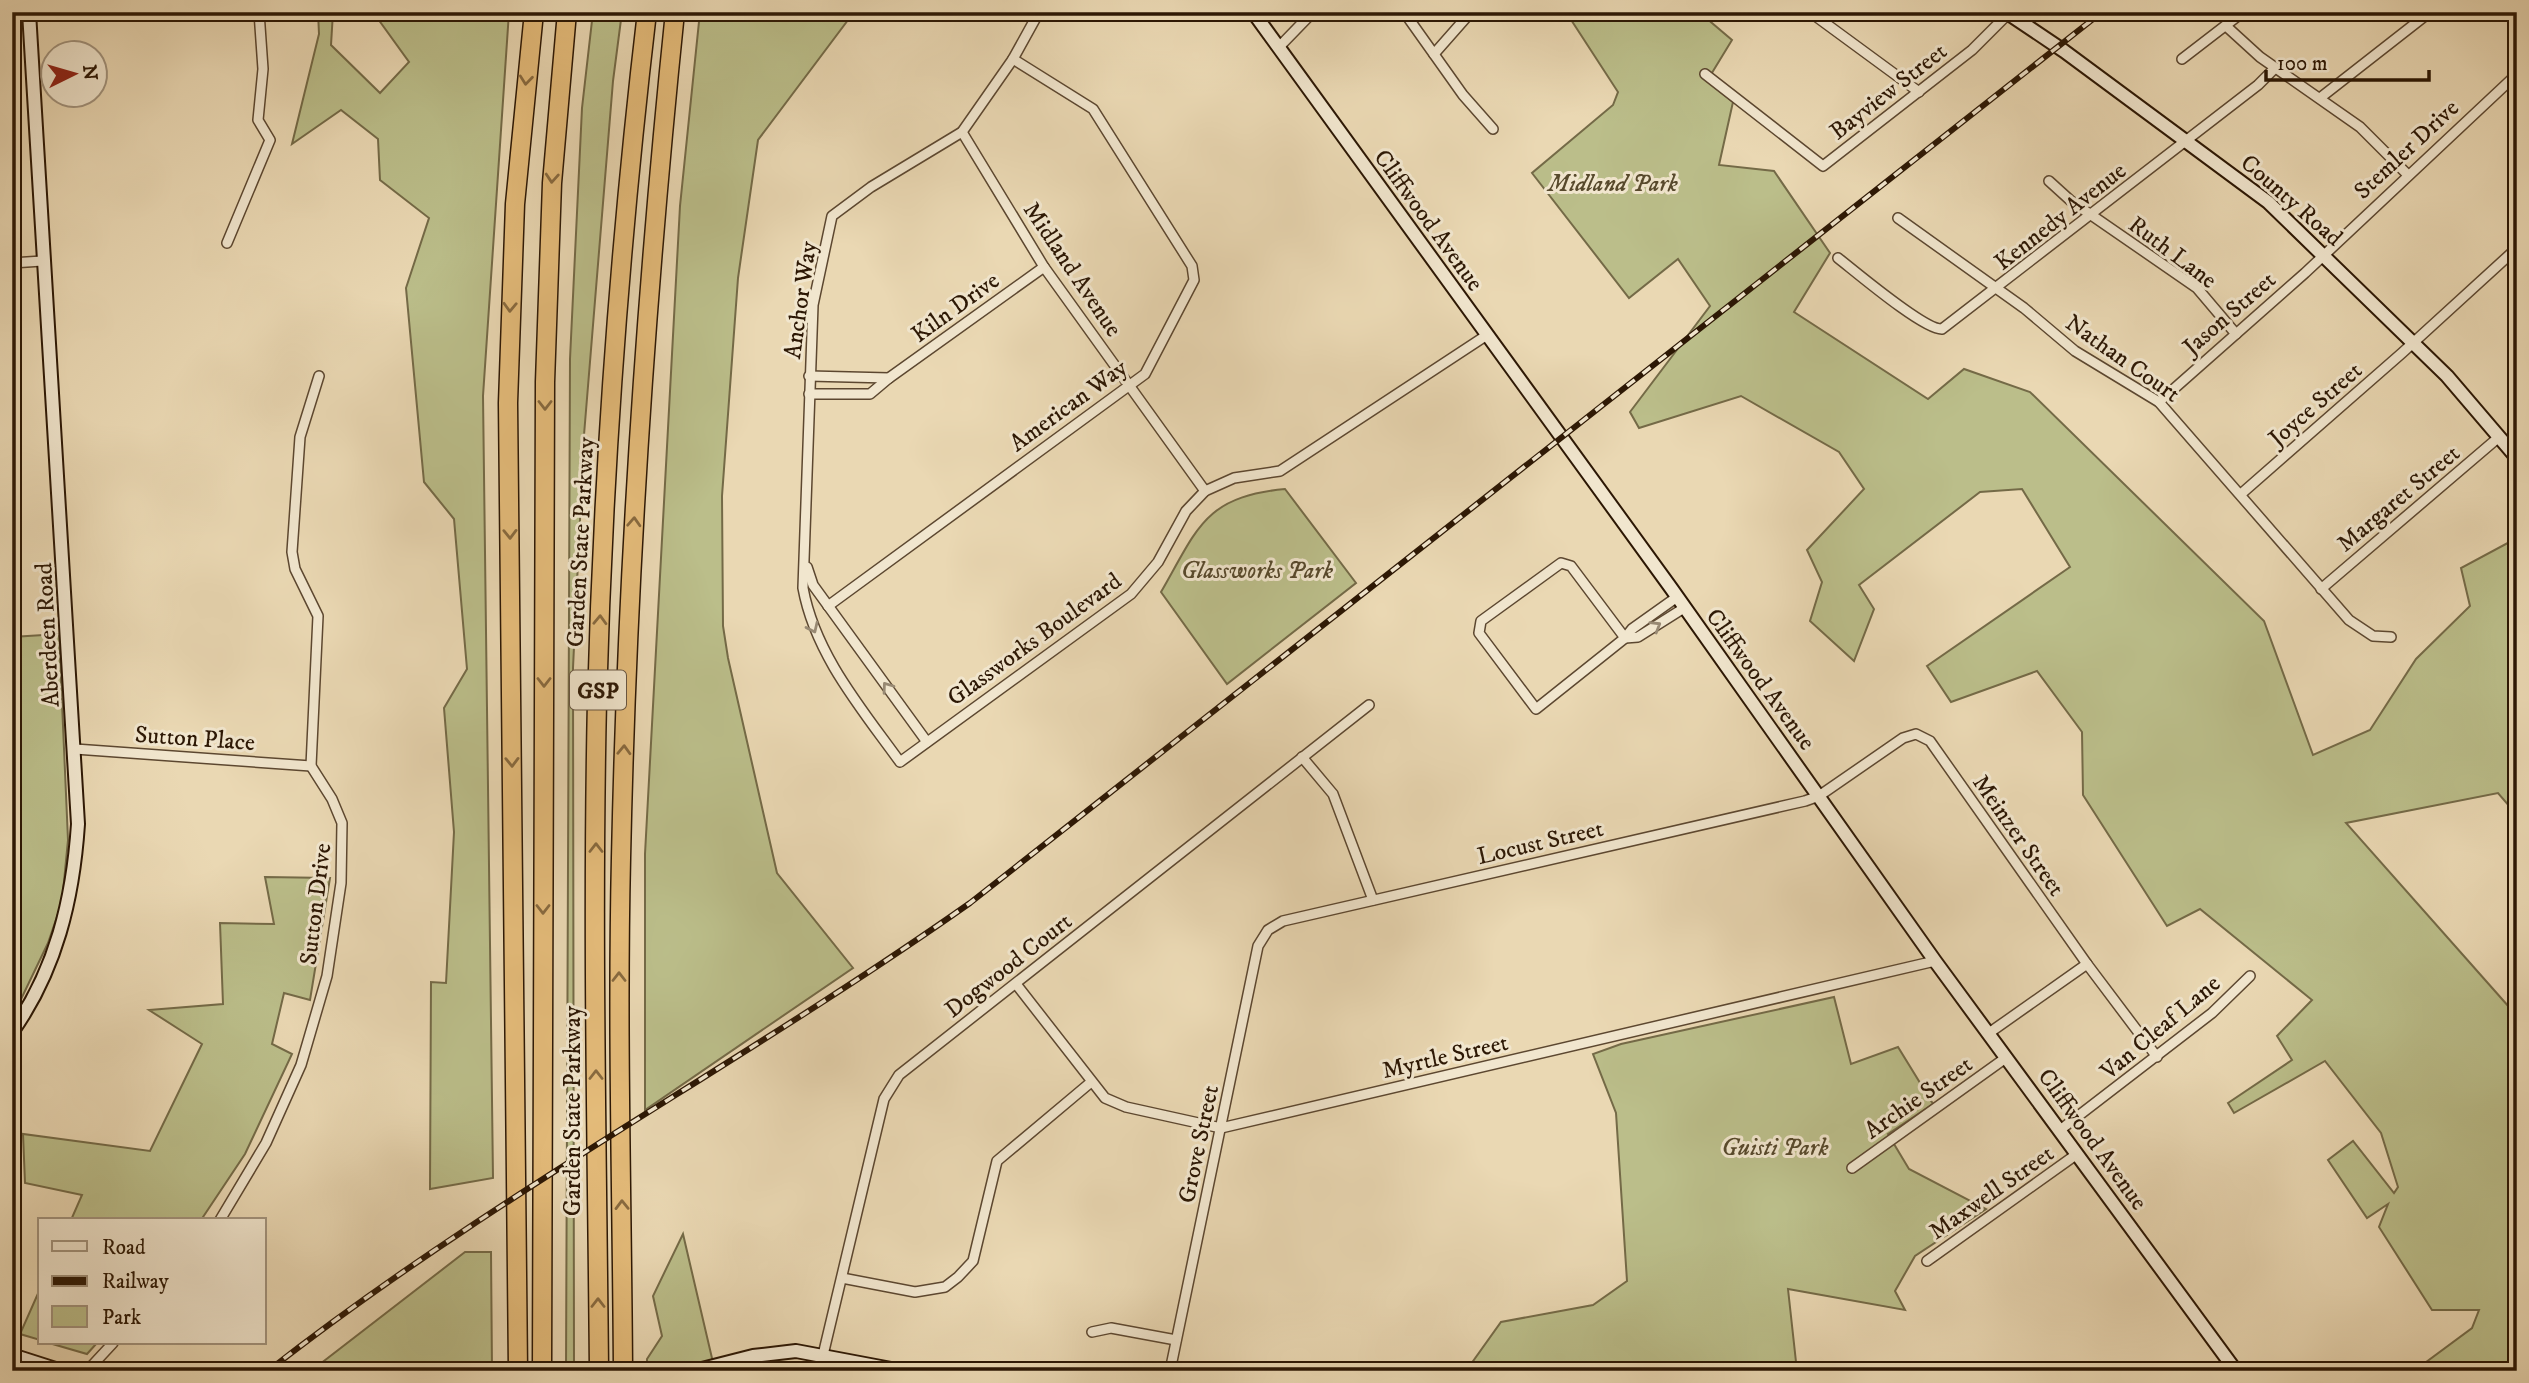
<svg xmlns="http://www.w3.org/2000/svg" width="2529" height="1383" font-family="'IM FELL DW Pica',serif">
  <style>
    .green { fill: #bbbe8a; stroke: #746a47; stroke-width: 2 }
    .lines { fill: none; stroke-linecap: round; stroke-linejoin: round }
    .street-casing { stroke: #5c4730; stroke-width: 12 }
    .secondary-casing { stroke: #2c1704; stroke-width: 16 }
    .highway-casing { stroke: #2c1704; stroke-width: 21 }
    .street { stroke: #f1e6ce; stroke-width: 9 }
    .secondary { stroke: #f1e6ce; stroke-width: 12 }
    .highway { stroke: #e5bc7a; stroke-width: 18 }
    .rail-casing { stroke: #2c1704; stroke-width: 6 }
    .rail { stroke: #f1e6ce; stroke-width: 3.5; stroke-dasharray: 10; stroke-linecap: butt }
    .oneway { stroke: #886a3f }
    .oneway2 { stroke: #988973 }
    .labels { text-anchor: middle; stroke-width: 6; stroke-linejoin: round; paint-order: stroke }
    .shield { fill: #f1e6ce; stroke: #675541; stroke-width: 2 }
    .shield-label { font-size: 23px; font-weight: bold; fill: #2c1704 }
    .street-label { font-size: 24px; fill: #2c1704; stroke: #f1e6ce }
    .park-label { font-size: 24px; font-style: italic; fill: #57492c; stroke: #f1e6ce }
  </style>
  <rect width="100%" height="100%" fill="#ead8b3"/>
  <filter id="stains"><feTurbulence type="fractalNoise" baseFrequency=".00286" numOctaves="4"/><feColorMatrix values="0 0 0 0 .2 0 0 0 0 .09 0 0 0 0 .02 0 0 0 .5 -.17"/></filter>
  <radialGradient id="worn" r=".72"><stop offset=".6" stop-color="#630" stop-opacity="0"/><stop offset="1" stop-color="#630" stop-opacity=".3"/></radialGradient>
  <g class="green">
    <polygon points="318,12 333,12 331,45 380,93 409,62 373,12 509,12 483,396 493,1178 430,1189 431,982 446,983 454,832 444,708 467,669 454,519 424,482 406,288 429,218 380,180 378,139 341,110 292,144 319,34"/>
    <polygon points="593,12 622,12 613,81 584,435 573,668 574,1371 566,1371 570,359 582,108"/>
    <polygon points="700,12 854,12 758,140 738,278 722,496 723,626 728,658 777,873 853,968 645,1110 645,854 680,206"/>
    <polygon points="1566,12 1699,12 1732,40 1707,81 1733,102 1719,165 1774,171 1830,253 1794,312 1928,399 1964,369 2030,392 2264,621 2313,755 2370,730 2416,659 2470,606 2461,568 2517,538 2517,815 2498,793 2346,823 2517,1016 2517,1371 2414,1371 2472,1328 2479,1310 2432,1310 2379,1227 2388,1204 2367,1218 2328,1160 2353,1141 2394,1193 2398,1187 2381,1133 2325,1061 2234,1113 2228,1103 2292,1060 2277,1036 2312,1000 2200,909 2167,926 2083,795 2082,732 2037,671 1951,702 1927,666 2070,567 2022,489 1980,492 1859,585 1874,609 1854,661 1810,621 1822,582 1807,550 1864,489 1839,452 1741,396 1639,428 1630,412 1710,306 1678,259 1629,298 1532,173 1613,105 1618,92"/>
    <path d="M1285,489L1356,583L1227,684L1161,592C1198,528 1204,497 1285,489Z"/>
    <polygon points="59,634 68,840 62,902 48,943 12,1018 12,637"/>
    <polygon points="265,877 330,878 310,1000 284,993 272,1044 292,1054 245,1154 201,1220 71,1220 82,1195 25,1183 23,1134 150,1151 202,1044 149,1010 223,1004 220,923 274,924"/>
    <polygon points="1834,997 1851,1064 1898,1047 1933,1104 1888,1134 1909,1169 1986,1209 1915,1256 1895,1291 1905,1310 1788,1289 1797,1371 1466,1371 1501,1322 1593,1305 1627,1281 1616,1113 1593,1054 1621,1044"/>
    <polygon points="683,1234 715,1371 647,1371 647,1359 662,1336 653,1296"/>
    <polygon points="465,1252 491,1252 492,1371 311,1371"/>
    <polygon points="40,1289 40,1340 20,1334"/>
    <polygon points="49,1343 97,1343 87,1354"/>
  </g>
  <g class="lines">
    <g class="street-casing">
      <g id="street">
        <path d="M1039,12L1013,59L962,132L871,187L832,216L813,305L803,588C815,654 861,708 900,762L1131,594L1158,562L1186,511L1205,491L1234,478L1280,471L1487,335"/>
        <polyline points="1404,12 1463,95 1493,129"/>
        <polyline points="1810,12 1919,92"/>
        <polyline points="2226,26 2260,57 2360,127 2407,174"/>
        <polyline points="1279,47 1313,12"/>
        <polyline points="1434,54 1471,12"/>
        <polyline points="2182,59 2243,12"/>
        <polyline points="1705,74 1823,166 1972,50 2008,14"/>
        <polyline points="2320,98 2430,12"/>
        <polyline points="962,132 1044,267 1205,491"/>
        <polyline points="2049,181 2071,201 2197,288 2236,334"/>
        <polyline points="1898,218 2024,308 2075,351 2159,402 2349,620 2373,636 2391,637"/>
        <polyline points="227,243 270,140 258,120 263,69 259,12"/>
        <path d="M1838,258C1856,272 1924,330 1942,329L2258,85L2275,68"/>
        <polyline points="12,263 42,261"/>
        <polyline points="809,376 889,378 1044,267"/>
        <polyline points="809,394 870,394 889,378"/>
        <polyline points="2159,402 2305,273 2517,74"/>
        <polyline points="2241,494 2402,353 2517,248"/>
        <polyline points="807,567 813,585 927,742"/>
        <polyline points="2321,589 2499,437"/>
        <polyline points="828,606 1145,374 1194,280 1192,266 1093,109 1013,59"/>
        <polyline points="1625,638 1571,566 1561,563 1481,621 1479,633 1536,709 1625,638 1632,629 1677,597"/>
        <polyline points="1625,638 1638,637 1684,608"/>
        <polyline points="75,749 311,766"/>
        <polyline points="1302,757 1333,794 1373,900"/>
        <polyline points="1016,984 1105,1098 1126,1107 1221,1128 1935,961"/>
        <polyline points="1989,1033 2087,964"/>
        <polyline points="2060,1130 2212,1013 2250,976"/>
        <polyline points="1852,1168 2007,1057"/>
        <polyline points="220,1220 266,1143 301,1065 327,976 341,883 342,823 332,799 311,766 318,616 295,569 292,552 300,437 319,376"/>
        <polyline points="1927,1261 2077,1154"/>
        <polyline points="842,1278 915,1292 945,1287 958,1277 973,1261 997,1161 1090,1083"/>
        <polyline points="1092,1332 1111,1328 1176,1340"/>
        <polyline points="823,1355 884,1099 899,1075 1369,705"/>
        <polyline points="87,1371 113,1343"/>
        <polyline points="1170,1371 1258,946 1268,930 1283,921 1805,801 1819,796 1903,738 1916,734 1930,741 2087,964 2157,1057"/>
      </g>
    </g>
    <g class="secondary-casing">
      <g id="secondary">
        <polyline points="1253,12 1671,588 1935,961 2236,1371"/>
        <polyline points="2006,12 2064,51 2268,202 2447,376 2517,458"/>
        <path d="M12,1032C56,970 73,899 78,824L29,12"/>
        <polyline points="12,1355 62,1371"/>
        <polyline points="694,1371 753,1356 796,1351 902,1371"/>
      </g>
    </g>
    <g class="highway-casing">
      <g id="highway">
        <polyline points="518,1371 508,403 515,204 534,12"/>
        <polyline points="542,1371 545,382 552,183 567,12"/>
        <path d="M599,1371C597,1147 592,924 597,701C603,471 620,241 647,12"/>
        <path d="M623,1371C622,1200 617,1029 621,858C627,575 646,293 675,12"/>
      </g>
    </g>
    <use href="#street" class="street"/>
    <use href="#secondary" class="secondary"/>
    <use href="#highway" class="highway"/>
    <g class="rail-casing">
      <path id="rail" d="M268,1371C490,1197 740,1065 970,903L2102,12"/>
    </g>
    <use href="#rail" class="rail"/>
  </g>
  <defs><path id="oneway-chevron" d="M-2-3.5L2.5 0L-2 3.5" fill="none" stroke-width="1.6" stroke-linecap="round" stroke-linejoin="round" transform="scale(1.75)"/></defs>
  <g class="oneway">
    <use href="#oneway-chevron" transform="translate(526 80) rotate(96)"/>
    <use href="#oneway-chevron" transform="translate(552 178) rotate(94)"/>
    <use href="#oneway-chevron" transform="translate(510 307) rotate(92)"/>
    <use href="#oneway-chevron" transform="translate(545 405) rotate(90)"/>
    <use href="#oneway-chevron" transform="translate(634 522) rotate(-87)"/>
    <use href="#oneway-chevron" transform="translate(510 534) rotate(89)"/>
    <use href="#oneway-chevron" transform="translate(600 620) rotate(-88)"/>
    <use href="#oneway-chevron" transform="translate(544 682) rotate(90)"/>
    <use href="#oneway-chevron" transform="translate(624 750) rotate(-88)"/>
    <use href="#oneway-chevron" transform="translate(512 762) rotate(89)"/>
    <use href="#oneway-chevron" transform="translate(596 848) rotate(-90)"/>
    <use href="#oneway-chevron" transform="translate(543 909) rotate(90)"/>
    <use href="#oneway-chevron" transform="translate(619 977) rotate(-90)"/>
    <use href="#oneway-chevron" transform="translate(596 1075) rotate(-90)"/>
    <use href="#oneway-chevron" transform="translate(622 1205) rotate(-91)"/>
    <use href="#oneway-chevron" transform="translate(598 1303) rotate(-90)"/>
  </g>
  <g class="oneway2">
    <use href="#oneway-chevron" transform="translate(1656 626) rotate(-31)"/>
    <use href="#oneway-chevron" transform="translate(813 628) rotate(65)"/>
    <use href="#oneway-chevron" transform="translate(887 687) rotate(-126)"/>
  </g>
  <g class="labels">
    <rect class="shield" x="570" y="670.5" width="56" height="39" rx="5"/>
    <g class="shield-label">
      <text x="598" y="698">GSP</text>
    </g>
    <g class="street-label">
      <text transform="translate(1888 91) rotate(-38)" y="8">Bayview Street</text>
      <text transform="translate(2406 149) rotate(-43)" y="8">Stemler Drive</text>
      <text transform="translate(2292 200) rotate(41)" y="8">County Road</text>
      <text transform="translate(2060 216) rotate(-38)" y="8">Kennedy Avenue</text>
      <text transform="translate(1429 220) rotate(54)" y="8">Cliffwood Avenue</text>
      <text transform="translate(2173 252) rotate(37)" y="8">Ruth Lane</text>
      <text transform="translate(1073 269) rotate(56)" y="8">Midland Avenue</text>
      <text transform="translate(800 300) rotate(-82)" y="8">Anchor Way</text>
      <text transform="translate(955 307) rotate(-36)" y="8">Kiln Drive</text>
      <text transform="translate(2229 313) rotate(-41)" y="8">Jason Street</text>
      <text transform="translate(2123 358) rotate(35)" y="8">Nathan Court</text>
      <text transform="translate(2315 404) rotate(-41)" y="8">Joyce Street</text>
      <text transform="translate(1068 405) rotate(-36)" y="8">American Way</text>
      <text transform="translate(2398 498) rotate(-40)" y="8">Margaret Street</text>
      <text transform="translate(580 542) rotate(-87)" y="8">Garden State Parkway</text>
      <text transform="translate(47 635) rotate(-93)" y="8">Aberdeen Road</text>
      <text transform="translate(1034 639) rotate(-36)" y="8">Glassworks Boulevard</text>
      <text transform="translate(1761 679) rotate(54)" y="8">Cliffwood Avenue</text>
      <text transform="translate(195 738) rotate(4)" y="8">Sutton Place</text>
      <text transform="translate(2019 835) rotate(55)" y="8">Meinzer Street</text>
      <text transform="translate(1540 842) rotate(-13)" y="8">Locust Street</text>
      <text transform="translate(315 904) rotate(-83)" y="8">Sutton Drive</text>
      <text transform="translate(1008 965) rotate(-38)" y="8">Dogwood Court</text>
      <text transform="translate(2160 1027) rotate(-40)" y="8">Van Cleaf Lane</text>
      <text transform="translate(1445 1056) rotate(-13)" y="8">Myrtle Street</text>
      <text transform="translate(1918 1097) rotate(-35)" y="8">Archie Street</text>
      <text transform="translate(572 1111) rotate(-90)" y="8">Garden State Parkway</text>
      <text transform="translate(2093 1139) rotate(54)" y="8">Cliffwood Avenue</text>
      <text transform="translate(1198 1144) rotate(-78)" y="8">Grove Street</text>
      <text transform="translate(1991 1192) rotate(-35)" y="8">Maxwell Street</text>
    </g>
    <g class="park-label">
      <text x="1613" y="191">Midland Park</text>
      <text x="1257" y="578">Glassworks Park</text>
      <text x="1775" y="1155">Guisti Park</text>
    </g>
  </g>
  <rect width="2529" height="1383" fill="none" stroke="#ead8b3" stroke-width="42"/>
  <rect x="14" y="14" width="2501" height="1355" fill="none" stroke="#2c1704" stroke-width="3.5"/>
  <rect x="21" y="21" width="2487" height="1341" fill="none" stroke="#2c1704" stroke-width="2"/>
  <rect x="38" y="1218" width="228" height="126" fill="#f1e6ce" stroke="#a2937d" stroke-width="2"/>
  <rect x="52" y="1241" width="35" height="10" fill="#f1e6ce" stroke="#a2937d" stroke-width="2"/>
  <text x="102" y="1254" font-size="21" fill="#2c1704">Road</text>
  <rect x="52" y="1276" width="35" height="10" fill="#2c1704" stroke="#a2937d" stroke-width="2"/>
  <text x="102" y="1288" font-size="21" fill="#2c1704">Railway</text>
  <rect x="52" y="1306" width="35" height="21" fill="#bbbe8a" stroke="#a2937d" stroke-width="2"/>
  <text x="102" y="1324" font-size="21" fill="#2c1704">Park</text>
  <g transform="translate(74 74) rotate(85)"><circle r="33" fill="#f1e6ce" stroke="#a2937d" stroke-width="2"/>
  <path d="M0-5L12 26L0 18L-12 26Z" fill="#8f2418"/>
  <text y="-10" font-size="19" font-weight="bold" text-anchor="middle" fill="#2c1704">N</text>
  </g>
  <path d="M2266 70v10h163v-10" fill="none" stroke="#2c1704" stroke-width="3.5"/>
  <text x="2277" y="70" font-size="21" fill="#2c1704" stroke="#f1e6ce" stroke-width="5" paint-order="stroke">100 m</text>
  <rect width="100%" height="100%" filter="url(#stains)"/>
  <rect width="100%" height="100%" fill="url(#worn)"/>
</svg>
